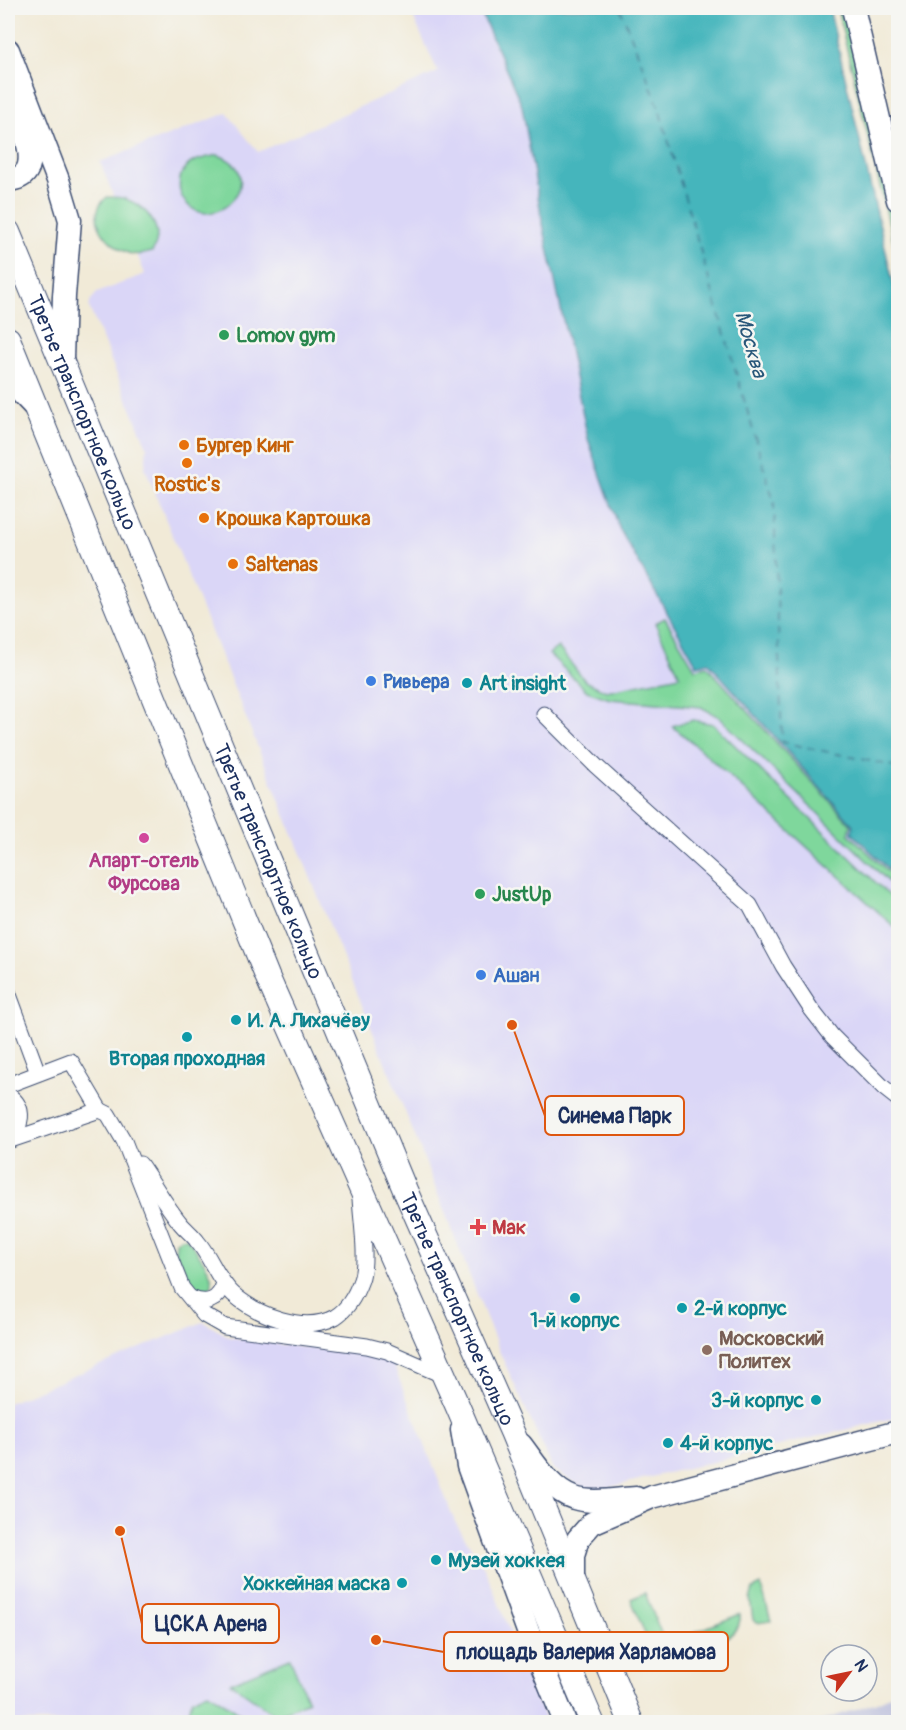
<svg xmlns="http://www.w3.org/2000/svg" width="906" height="1730" font-family="Pangolin,sans-serif">
  <style>
    .built { fill: #dad6f7 }
    .industrial { fill: #c0c2dd }
    .green { fill: #7fd79c; stroke: #4d837d; stroke-width: 1.5 }
    .water { fill: #45b5bc; stroke: #30728d; stroke-width: 1.5 }
    .lines { fill: none; stroke-linecap: round; stroke-linejoin: round }
    .ferry { stroke: #28577a; stroke-width: 1.5; stroke-dasharray: 8 6; stroke-linecap: butt }
    .street-casing { stroke: #3b4b70; stroke-width: 17 }
    .secondary-casing { stroke: #3b4b70; stroke-width: 25 }
    .primary-casing { stroke: #3b4b70; stroke-width: 26 }
    .street { stroke: #fff; stroke-width: 15 }
    .secondary { stroke: #fff; stroke-width: 22 }
    .primary { stroke: #fff; stroke-width: 24 }
    .leisure-dot { fill: #2e9e5b; stroke: #f6f6f2; stroke-width: 2 }
    .food-dot { fill: #e8710a; stroke: #f6f6f2; stroke-width: 2 }
    .shop-dot { fill: #3f7fe0; stroke: #f6f6f2; stroke-width: 2 }
    .culture-dot { fill: #0f9aa8; stroke: #f6f6f2; stroke-width: 2 }
    .hotel-dot { fill: #d1479c; stroke: #f6f6f2; stroke-width: 2 }
    .health-dot { fill: #e0444e; stroke: #f6f6f2; stroke-width: 2 }
    .education-dot { fill: #8d6e63; stroke: #f6f6f2; stroke-width: 2 }
    .labels { text-anchor: middle; stroke-width: 5; stroke-linejoin: round; paint-order: stroke }
    .leisure-label { font-size: 20px; font-weight: bold; fill: #27864d; stroke: #f6f6f2; text-anchor: start }
    .street-label { font-size: 20px; fill: #1b2f5e; stroke: #f6f6f2 }
    .food-label { font-size: 20px; font-weight: bold; fill: #c56008; stroke: #f6f6f2; text-anchor: start }
    .shop-label { font-size: 20px; font-weight: bold; fill: #366cbe; stroke: #f6f6f2; text-anchor: start }
    .culture-label { font-size: 20px; font-weight: bold; fill: #0d838f; stroke: #f6f6f2; text-anchor: start }
    .hotel-label { font-size: 20px; font-weight: bold; fill: #b23c85; stroke: #f6f6f2 }
    .health-label { font-size: 20px; font-weight: bold; fill: #be3a42; stroke: #f6f6f2; text-anchor: start }
    .education-label { font-size: 20px; font-weight: bold; fill: #785e54; stroke: #f6f6f2; text-anchor: start }
    .water-label { font-size: 21px; font-style: italic; fill: #28577a; stroke: #f6f6f2 }
    .leader { fill: none; stroke: #de5710; stroke-width: 2 }
    .callout-dot { fill: #de5710; stroke: #f6f6f2; stroke-width: 2 }
    .callout { fill: #f6f6f2; stroke: #de5710; stroke-width: 2 }
    .callout-label { font-size: 21px; text-anchor: middle; font-weight: bold; fill: #1b2f5e }
  </style>
  <rect width="100%" height="100%" fill="#f6f6f2"/>
  <filter id="ink" filterUnits="userSpaceOnUse"><feTurbulence type="fractalNoise" baseFrequency=".0167" numOctaves="2"/><feDisplacementMap in="SourceGraphic" scale="12" xChannelSelector="R" yChannelSelector="G"/><feConvolveMatrix kernelMatrix="1 2 1 2 8 2 1 2 1" color-interpolation-filters="sRGB"/></filter>
  <filter id="wash" filterUnits="userSpaceOnUse"><feTurbulence type="fractalNoise" baseFrequency=".008" numOctaves="4" result="noise"/><feDisplacementMap in="SourceGraphic" scale="24" xChannelSelector="R" yChannelSelector="G"/><feGaussianBlur stdDeviation="1.35" result="paint"/><feColorMatrix in="noise" values="0 0 0 0 0 0 0 0 0 0 0 0 0 0 0 0 0 1.4 0 .05"/><feComposite in="paint" operator="in"/></filter>
  <g filter="url(#wash)">
    <rect width="100%" height="100%" fill="#f1ead7"/>
    <g class="built">
      <polygon points="409,8 479,8 522,106 542,219 588,439 697,665 708,662 853,825 852,833 898,878 898,1417 589,1492 553,1469 500,1353 421,1151 145,468 147,447 89,307 91,300 97,293 145,274 100,162 227,113 258,152 438,72"/>
      <polygon points="203,1322 230,1337 259,1342 385,1357 392,1361 455,1522 485,1569 546,1722 8,1722 8,1403"/>
    </g>
    <polygon class="industrial" points="898,1692 898,1722 818,1722 877,1702"/>
    <g class="green">
      <polygon points="837,8 843,8 898,237 898,261"/>
      <path d="M218,155C272,174 216,237 186,203C176,191 177,172 191,163C199,158 209,157 218,155Z"/>
      <path d="M107,197C114,197 121,197 126,199C147,207 166,230 152,252C145,254 135,256 128,253C106,244 84,216 107,197Z"/>
      <polygon points="665,618 695,669 707,666 851,825 849,834 898,881 898,891 719,717 701,707 610,699 587,691 549,654 558,647 585,681 606,691 680,676 655,623"/>
      <polygon points="693,720 713,724 898,904 898,930 693,743 672,726"/>
      <path d="M181,1238H187C194,1248 221,1280 209,1289C204,1293 200,1291 195,1288L175,1252L176,1242Z"/>
      <polygon points="761,1585 771,1621 757,1623 753,1620 750,1599 753,1589"/>
      <polygon points="645,1593 667,1648 653,1654 631,1599"/>
      <path d="M740,1614C743,1635 710,1649 693,1655L685,1636Z"/>
      <polygon points="290,1658 308,1701 276,1715 230,1683"/>
      <polygon points="208,1692 254,1722 187,1722 192,1699"/>
    </g>
    <polygon class="water" points="479,8 829,8 898,303 898,878 852,833 853,825 708,662 697,665 620,530 588,439 542,219 522,106"/>
    <g class="lines">
      <polyline class="ferry" points="620,8 657,102 774,502 782,742 898,767"/>
    </g>
  </g>
  <g filter="url(#ink)">
    <g class="lines">
      <g class="street-casing">
        <g id="street">
          <polyline points="544,714 596,766 750,905 783,966 811,1009 832,1036 884,1088 898,1099"/>
          <polyline points="8,992 38,1073"/>
          <polyline points="8,1085 71,1061 100,1110"/>
          <path d="M8,1095C27,1107 22,1128 8,1141"/>
          <polyline points="8,1141 100,1110 108,1114 124,1141 182,1288 204,1315 225,1327 367,1346 387,1351 442,1375"/>
          <path d="M140,1164C154,1184 166,1206 181,1224C186,1230 193,1235 197,1241C211,1257 217,1279 233,1294C257,1315 304,1334 335,1317C348,1309 356,1294 361,1280C368,1260 361,1219 360,1198"/>
          <path d="M191,1298C207,1305 218,1301 224,1284"/>
        </g>
      </g>
      <g class="secondary-casing">
        <g id="secondary">
          <polyline points="853,8 898,200"/>
          <polyline points="8,50 58,180 70,220 64,296 62,359"/>
          <path d="M8,93C17,116 52,177 8,180"/>
          <polyline points="8,379 33,405"/>
          <polyline points="462,1430 468,1466 529,1634 565,1722"/>
          <path d="M521,1445C535,1463 551,1491 574,1498C592,1504 617,1499 636,1498"/>
          <polyline points="573,1579 573,1555 578,1539 592,1523 652,1497 898,1432"/>
        </g>
      </g>
      <g class="primary-casing">
        <g id="primary">
          <path id="s1" d="M8,232L405,1190L513,1434L631,1722"/>
          <polyline points="8,339 267,976 457,1405 592,1722"/>
        </g>
      </g>
      <use href="#street" class="street"/>
      <use href="#secondary" class="secondary"/>
      <use href="#primary" class="primary"/>
    </g>
  </g>
  <g class="leisure-dot">
    <circle cx="224" cy="335" r="6"/>
    <circle cx="480" cy="894" r="6"/>
  </g>
  <g class="food-dot">
    <circle cx="184" cy="445" r="6"/>
    <circle cx="187" cy="463" r="6"/>
    <circle cx="204" cy="518" r="6"/>
    <circle cx="233" cy="564" r="6"/>
  </g>
  <g class="shop-dot">
    <circle cx="371" cy="681" r="6"/>
    <circle cx="481" cy="975" r="6"/>
  </g>
  <g class="culture-dot">
    <circle cx="467" cy="683" r="6"/>
    <circle cx="236" cy="1020" r="6"/>
    <circle cx="187" cy="1037" r="6"/>
    <circle cx="575" cy="1298" r="6"/>
    <circle cx="682" cy="1308" r="6"/>
    <circle cx="816" cy="1400" r="6"/>
    <circle cx="668" cy="1443" r="6"/>
    <circle cx="436" cy="1560" r="6"/>
    <circle cx="402" cy="1583" r="6"/>
  </g>
  <circle class="hotel-dot" cx="144" cy="838" r="6"/>
  <path class="health-dot" d="M475 1218h6v6h6v6h-6v6h-6v-6h-6v-6h6z"/>
  <circle class="education-dot" cx="707" cy="1350" r="6"/>
  <g class="labels">
    <g class="leisure-label">
      <text x="236" y="342">Lomov gym</text>
      <text x="492" y="901">JustUp</text>
    </g>
    <g class="street-label">
      <text dy="7" stroke="none"><textPath href="#s1" startOffset="195">Третье транспортное кольцо</textPath></text>
      <text dy="7" stroke="none"><textPath href="#s1" startOffset="681">Третье транспортное кольцо</textPath></text>
      <text dy="7" stroke="none"><textPath href="#s1" startOffset="1167">Третье транспортное кольцо</textPath></text>
    </g>
    <g class="food-label">
      <text x="196" y="452">Бургер Кинг</text>
      <text x="187" y="491" text-anchor="middle">Rostic's</text>
      <text x="216" y="525">Крошка Картошка</text>
      <text x="245" y="571">Saltenas</text>
    </g>
    <g class="shop-label">
      <text x="383" y="688">Ривьера</text>
      <text x="493" y="982">Ашан</text>
    </g>
    <g class="culture-label">
      <text x="479" y="690">Art insight</text>
      <text x="248" y="1027">И. А. Лихачёву</text>
      <text x="187" y="1065" text-anchor="middle">Вторая проходная</text>
      <text x="694" y="1315">2-й корпус</text>
      <text x="575" y="1327" text-anchor="middle">1-й корпус</text>
      <text x="804" y="1407" text-anchor="end">3-й корпус</text>
      <text x="680" y="1450">4-й корпус</text>
      <text x="448" y="1567">Музей хоккея</text>
      <text x="390" y="1590" text-anchor="end">Хоккейная маска</text>
    </g>
    <g class="hotel-label">
      <text x="144" y="867">Апарт-отель<tspan x="144" dy="23">Фурсова</tspan></text>
    </g>
    <g class="health-label">
      <text x="492" y="1234">Мак</text>
    </g>
    <g class="education-label">
      <text x="719" y="1345">Московский<tspan x="719" dy="23">Политех</tspan></text>
    </g>
    <g class="water-label">
      <text transform="translate(751 344) rotate(74)" y="7">Москва</text>
    </g>
  </g>
  <path class="leader" d="M512 1025L545 1116M120 1531L142 1624M376 1640L444 1652"/>
  <g class="callout-dot">
    <circle cx="512" cy="1025" r="6"/>
    <circle cx="120" cy="1531" r="6"/>
    <circle cx="376" cy="1640" r="6"/>
  </g>
  <g class="callout">
    <rect x="545" y="1096" width="139" height="39" rx="6"/>
    <rect x="142" y="1604" width="137" height="39" rx="6"/>
    <rect x="444" y="1632" width="284" height="39" rx="6"/>
  </g>
  <g class="callout-label">
    <text x="615" y="1123">Синема Парк</text>
    <text x="211" y="1631">ЦСКА Арена</text>
    <text x="586" y="1659">площадь Валерия Харламова</text>
  </g>
  <rect width="906" height="1730" fill="none" stroke="#f6f6f2" stroke-width="30"/>
  <g transform="translate(849 1673) rotate(58)"><circle r="28" fill="#f6f6f2" stroke="#9ea6b7" stroke-width="1.5"/>
  <path d="M0-4.5L10 22L0 15L-10 22Z" fill="#c8321e"/>
  <text y="-9" font-size="16" font-weight="bold" text-anchor="middle" fill="#1b2f5e">N</text>
  </g>
</svg>
